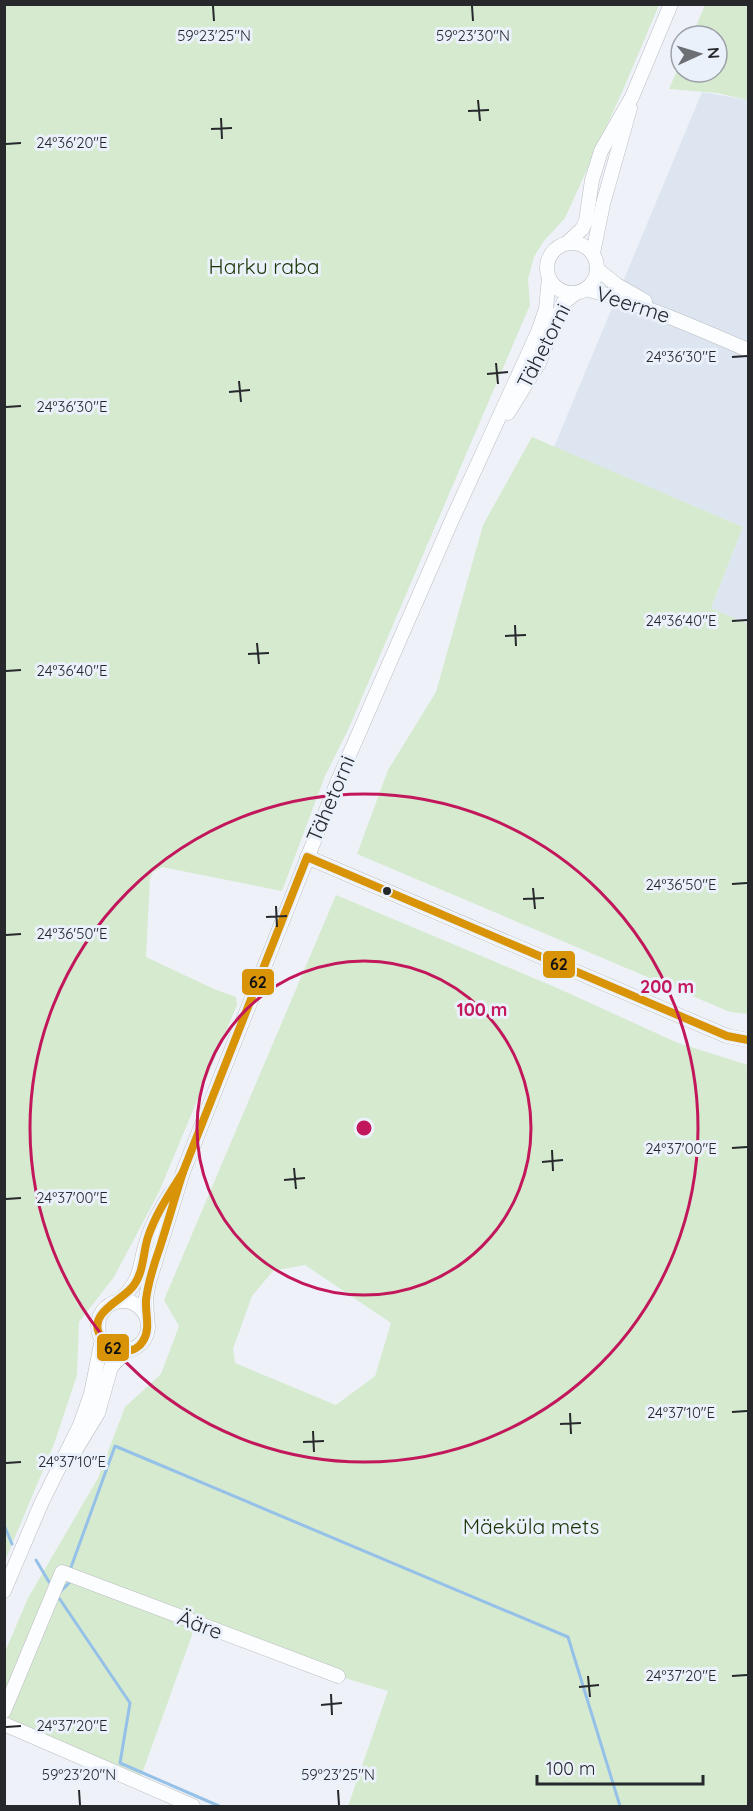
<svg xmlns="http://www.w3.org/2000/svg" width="753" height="1811" font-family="Quicksand,sans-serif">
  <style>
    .built { fill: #dde5f1 }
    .green { fill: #d6ead0; fill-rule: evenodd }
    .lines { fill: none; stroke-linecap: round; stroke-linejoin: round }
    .stream { stroke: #95c1e9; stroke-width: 3 }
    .minor-casing { stroke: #babdc2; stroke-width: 15 }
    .minor { stroke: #fcfdfe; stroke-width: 14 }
    .bus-1-casing { stroke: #ebf1fb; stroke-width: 12 }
    .bus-1 { stroke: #d89307; stroke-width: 8 }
    .ticks { fill: none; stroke: #26282c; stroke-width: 2 }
    .ring { fill: none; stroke: #c2185b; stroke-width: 3 }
    .bus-dot { fill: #26282c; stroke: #ebf1fb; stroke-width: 2 }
    .labels { text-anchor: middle; stroke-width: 6; stroke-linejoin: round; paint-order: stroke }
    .park-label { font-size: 21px; fill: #1a3404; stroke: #ebf1fb }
    .street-label { font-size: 21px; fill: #26282c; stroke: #ebf1fb }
    .ticks-label { font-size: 15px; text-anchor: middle; fill: #26282c; stroke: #ebf1fb; stroke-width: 6; stroke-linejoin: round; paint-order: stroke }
    .centre { fill: #c2185b; stroke: #ebf1fb; stroke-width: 3 }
    .ring-label { font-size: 18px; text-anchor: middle; font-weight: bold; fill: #c2185b; stroke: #ebf1fb; stroke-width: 6; stroke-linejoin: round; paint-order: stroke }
    .line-badge { stroke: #ebf1fb; stroke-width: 2 }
    .pale-badge-label { font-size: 16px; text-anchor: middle; font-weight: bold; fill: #111 }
  </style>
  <rect width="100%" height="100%" fill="#eef2f8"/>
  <polygon class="built" points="702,92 748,100 748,624 711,608 743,527 554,447"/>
  <g class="green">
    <polygon points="5,5 659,5 623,90 565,218 543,242 534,257 528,279 530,305 348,730 325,776 282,891 162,867 153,872 150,878 146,957 214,989 236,997 237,1005 159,1192 114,1277 79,1322 77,1375 54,1444 5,1561"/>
    <polygon points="705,5 748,5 748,100 717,93 669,89 681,62 681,72 717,72 717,36 692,36"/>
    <polygon points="532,437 743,527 711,608 748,624 748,1014 730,1012 357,854 388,770 436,692 483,525"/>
    <path d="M336,895L555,987L678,1043L748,1065V1806H348L388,1691L338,1676L196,1624L139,1782L5,1724V1652L28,1598L98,1478L125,1407L161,1374L179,1326L164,1300ZM305,1265L391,1323L375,1376L336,1405L235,1363L233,1349L252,1296L273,1271Z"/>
  </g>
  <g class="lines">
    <g class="stream">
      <polyline points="4,1525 12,1544"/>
      <polyline points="36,1560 49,1582"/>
      <polyline points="70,1570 115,1446 568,1637 620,1806"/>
      <polyline points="69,1583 57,1595 130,1703 120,1763 219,1806"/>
    </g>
    <g class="minor-casing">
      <g id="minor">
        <circle cx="572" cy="268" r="25"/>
        <polyline points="567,243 582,229 586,221 592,180 601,151 632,97 671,4"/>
        <polyline points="593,253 603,204 630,108"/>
        <polyline points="597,269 617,285 645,301"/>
        <path d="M586,289C642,304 695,327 748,350"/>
        <polyline points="508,413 539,363 563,303 576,293"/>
        <polyline points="307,857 727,1036 748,1040"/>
        <circle cx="123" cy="1326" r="25"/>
        <path d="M119,1301C145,1277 137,1268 148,1237C153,1222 161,1208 170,1194"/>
        <polyline points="147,1317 146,1298 149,1282 183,1172 337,783 451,522 538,332 546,309 549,278"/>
        <polyline points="72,1456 98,1413 111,1367 126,1351"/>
        <polyline points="4,1591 41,1504 80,1425 91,1394 102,1339"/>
        <polyline points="4,1711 62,1572 338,1676"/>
        <polyline points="4,1724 193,1806"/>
      </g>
    </g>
    <use href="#minor" class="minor"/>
    <g class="bus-1-casing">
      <g id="bus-1">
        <path d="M183,1172C175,1197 168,1222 160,1247C154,1264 148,1282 146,1300C145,1313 151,1329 143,1341C132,1359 106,1350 99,1333C89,1312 125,1299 134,1285C144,1271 143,1252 148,1237C156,1213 170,1193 183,1172Z"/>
        <polyline points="183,1172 307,857 727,1036 748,1040"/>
      </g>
    </g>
    <use href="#bus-1" class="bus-1"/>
  </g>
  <path class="ticks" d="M213,6L214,21M472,6L473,21M478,100L480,121M468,111L489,110M221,118L222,139M211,129L232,128M6,144L21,143M732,357L747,356M496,363L498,384M487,374L508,372M239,381L241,402M229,392L250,390M6,407L21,406M732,621L747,620M515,625L516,646M505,636L526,635M257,643L259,664M248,654L269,653M6,671L21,670M732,884L747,883M533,888L535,909M523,899L544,898M276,906L277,927M266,917L287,916M6,935L21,934M732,1148L747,1147M552,1150L553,1171M542,1162L563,1160M294,1168L296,1189M284,1180L305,1178M6,1199L21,1198M732,1412L747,1411M570,1413L571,1434M560,1424L581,1423M313,1431L314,1452M303,1442L324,1441M6,1463L21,1462M588,1676L590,1697M732,1676L747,1675M579,1687L599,1685M331,1694L332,1715M321,1705L342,1703M6,1727L21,1726M79,1790L80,1805M338,1790L339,1805"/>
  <g class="ring">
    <circle cx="364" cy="1128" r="167"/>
    <circle cx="364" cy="1128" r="334"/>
  </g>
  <circle class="bus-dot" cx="387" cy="891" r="5"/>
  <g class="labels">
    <g class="park-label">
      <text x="264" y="274">Harku raba</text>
      <text x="531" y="1534">Mäeküla mets</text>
    </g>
    <g class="street-label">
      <text transform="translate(633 305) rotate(18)" y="7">Veerme</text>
      <text transform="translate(544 346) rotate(-63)" y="7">Tähetorni</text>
      <text transform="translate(331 799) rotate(-67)" y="7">Tähetorni</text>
      <text transform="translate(200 1625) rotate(21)" y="7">Ääre</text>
    </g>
  </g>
  <g class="ticks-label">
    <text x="214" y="41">59°23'25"N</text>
    <text x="473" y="41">59°23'30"N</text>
    <text x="72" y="148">24°36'20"E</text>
    <text x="681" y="362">24°36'30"E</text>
    <text x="72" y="412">24°36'30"E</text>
    <text x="681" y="626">24°36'40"E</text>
    <text x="72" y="676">24°36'40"E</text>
    <text x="681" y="890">24°36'50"E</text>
    <text x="72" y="939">24°36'50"E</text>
    <text x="681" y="1154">24°37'00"E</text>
    <text x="72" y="1203">24°37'00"E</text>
    <text x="681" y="1418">24°37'10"E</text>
    <text x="72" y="1467">24°37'10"E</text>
    <text x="681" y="1681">24°37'20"E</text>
    <text x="72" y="1731">24°37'20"E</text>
    <text x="79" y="1780">59°23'20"N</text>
    <text x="338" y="1780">59°23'25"N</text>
  </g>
  <circle cx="364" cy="1128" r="9" class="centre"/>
  <g class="ring-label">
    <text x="667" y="993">200 m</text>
    <text x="482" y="1016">100 m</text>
  </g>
  <g class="line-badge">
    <rect x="542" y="950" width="34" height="29" rx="6" fill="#d89307"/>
    <rect x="241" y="968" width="34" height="28" rx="6" fill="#d89307"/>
    <rect x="96" y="1333" width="34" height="29" rx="6" fill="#d89307"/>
  </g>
  <g class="pale-badge-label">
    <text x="559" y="970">62</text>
    <text x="258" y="988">62</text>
    <text x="113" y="1354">62</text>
  </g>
  <rect width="753" height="1811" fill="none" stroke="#26282c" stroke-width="12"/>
  <g transform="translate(699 54) rotate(86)"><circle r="28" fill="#ebf1fb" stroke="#9ca1a8" stroke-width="1.5"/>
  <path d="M0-4.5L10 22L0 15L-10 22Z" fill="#6c6f73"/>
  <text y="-9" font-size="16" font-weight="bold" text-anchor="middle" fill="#26282c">N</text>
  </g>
  <path d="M537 1775v9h166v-9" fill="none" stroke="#26282c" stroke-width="3"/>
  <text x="546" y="1775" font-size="18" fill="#26282c" stroke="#ebf1fb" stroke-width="4.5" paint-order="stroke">100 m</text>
</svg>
